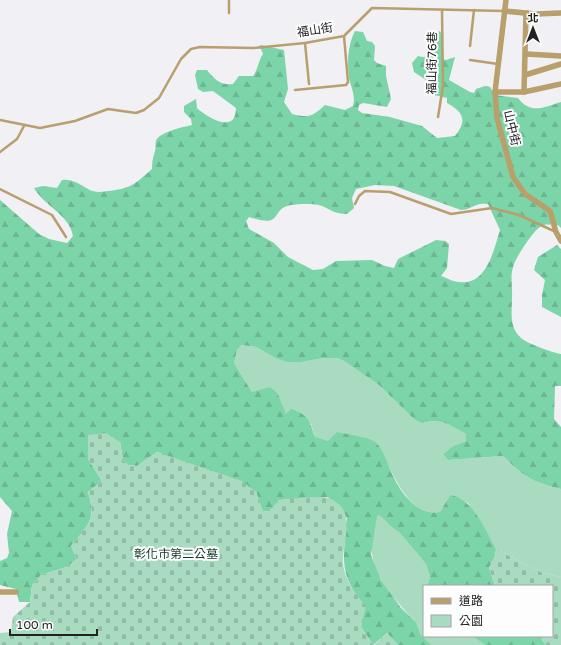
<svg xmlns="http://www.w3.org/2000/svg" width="561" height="645" font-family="'Varela Round','Noto Sans TC',sans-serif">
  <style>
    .green { fill: #a9dbc0 }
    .forest { fill: url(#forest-firs); fill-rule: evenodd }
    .cemetery { fill: url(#cemetery-stones) }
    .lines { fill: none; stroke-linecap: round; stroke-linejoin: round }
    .lane { stroke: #b89f6c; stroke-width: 2.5 }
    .street { stroke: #b89f6c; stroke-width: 5.5 }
    .labels { text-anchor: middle; stroke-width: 4; stroke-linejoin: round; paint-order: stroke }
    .street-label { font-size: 12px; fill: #222224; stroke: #fdfdfe }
    .park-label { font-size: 12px; fill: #0f3625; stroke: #fdfdfe }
  </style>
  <defs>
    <pattern id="forest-firs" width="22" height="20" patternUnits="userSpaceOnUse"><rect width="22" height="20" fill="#7cd4a9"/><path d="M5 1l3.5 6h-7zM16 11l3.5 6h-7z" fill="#6bb691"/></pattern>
    <pattern id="cemetery-stones" width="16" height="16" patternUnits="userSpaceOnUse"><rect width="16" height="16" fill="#a9dbc0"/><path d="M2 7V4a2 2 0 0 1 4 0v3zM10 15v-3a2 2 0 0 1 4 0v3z" fill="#91bca5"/></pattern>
  </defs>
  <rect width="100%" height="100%" fill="#f0f0f5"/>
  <g class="green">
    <path d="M242,345L256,347L275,358L302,362L323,358H337L344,361L379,385L415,420L421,423C443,418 447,424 466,434V441L453,446L443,454L448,460L503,456C526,478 530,481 561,489V577L543,573L496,549L468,503L450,495L440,512C409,518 391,471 381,449L321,440L315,437L311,424L286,415L278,394L252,392L234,363L237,350Z"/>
    <path d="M378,515C387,520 390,528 399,532L426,564L430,577L427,586H424V636H472L485,645H430C427,642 422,639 420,634C417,630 418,624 414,620C385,589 359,561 378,515Z"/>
  </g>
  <g class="forest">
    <path d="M355,31L363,32L367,41L372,42L375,46L374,60L377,63L386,66V76L391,99L387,107L363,103L359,105L358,110L362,113L390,117L422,126L437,138L455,136C468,120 463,112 447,103V98L430,94L425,85L426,80L414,72L412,63L418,56C436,61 435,45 436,33L440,31L442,35V59L446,60L455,57L449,80L470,92L474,93L476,89L485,86L490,87L495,95L518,98C531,115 544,107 561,102V228L558,225C552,225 545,223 540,227C533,231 517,256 514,264C510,274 512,282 512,291C513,308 507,325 521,338C526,343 553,353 561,354V386H555L554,419L561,427V489C530,481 526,478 503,456L448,460L443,454L453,446L466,441V434C447,424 443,418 421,423L415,420L379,385L344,361L337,358H323L302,362H288L275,358L256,347L242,345L237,350L234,363L252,392L270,387L278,394L286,414L291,409C309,415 309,420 315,437L328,441L337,432C346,434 369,437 375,442C385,450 388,467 394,478C402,495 419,516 440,512L450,495C473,498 485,530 496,549L495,556L489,568L495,586H427L430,577L426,564L399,532C390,528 387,520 378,515L376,522L371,555L381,580L401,608L416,622L420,634L431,645H398L387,633L373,645L361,627L365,606C337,573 344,558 347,518L328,497L279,500L272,509L263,512L256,492L157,452L137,466L128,465L123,460L120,442L88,459L102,481L88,492C97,521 88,524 71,546L77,559L67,567L41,575L32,586L30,602H19L16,589L0,585V561L7,558L9,553L7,534L12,511L0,497V200L39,234L49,239L67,243L73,236C69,214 45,207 34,188L43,186L57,188L62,180C72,179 79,184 88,189C95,193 101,192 109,191C132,188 135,184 152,169C152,161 153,158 155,151C156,148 155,144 156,141C159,132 183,127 192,125L191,119L184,112V106L196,99L197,108C203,114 227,130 234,118C235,116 236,111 236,108L213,91L203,92L198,89L195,75L197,70H207C214,79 221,86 233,84L239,76H253C258,70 258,61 263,54L261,49L257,47L261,45L284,50L288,89L284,102L292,114C309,118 312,117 325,105L345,110L353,106C356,97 351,87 349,78C347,63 348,44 355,31ZM375,185L394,186L461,210C472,210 474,202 488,204L500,230C494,249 487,286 459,282C453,282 447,278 441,276L447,268L449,244L445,241L436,240L398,259L394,268L385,266L372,260L336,261L323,269L313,270L288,257L274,243L249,229L246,221L249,217C285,229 269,209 291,205C298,204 315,203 322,206C332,210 334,214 347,214L354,208L352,198L356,189Z"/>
    <polygon points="557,245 561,249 561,317 542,307 542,295 545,280 534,270 538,257"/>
    <polygon points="472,636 539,636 546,645 485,645"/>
  </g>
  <g class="cemetery">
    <path d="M106,433L120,442L123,460L128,465L137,466L157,452L242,481L256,492L263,512L272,509L279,500C289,499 321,495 328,498C359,509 342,540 343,563C344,579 356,595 366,606L361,627L373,645H0V633L11,632L13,617L30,602L32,586L41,575L67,567L77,559L71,546C88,524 97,521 88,492L102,481L88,459V435Z"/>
    <polygon points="496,549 543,573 561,577 561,645 546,645 539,636 552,636 552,586 495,586 489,568 495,556"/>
    <polygon points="387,633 398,645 374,645"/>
  </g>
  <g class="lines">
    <g class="lane">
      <polyline points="229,13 229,0"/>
      <polyline points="305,43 309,84"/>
      <polyline points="470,46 474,10"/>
      <polyline points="470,60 498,64"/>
      <polyline points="295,90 346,85 348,82 344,36"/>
      <polyline points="438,117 443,86 442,10"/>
      <polyline points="0,120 40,128 75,121 108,109 136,113 144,110 159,98 181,59 191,49 200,47 253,48 305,43 344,36 372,8 504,11"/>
      <polyline points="0,152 17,139 24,126"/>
      <polyline points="0,189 52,215 66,237"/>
      <polyline points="355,204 359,196 365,191 390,192 451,214 492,208 519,215 556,232"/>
    </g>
    <g class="street">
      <polyline points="506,0 495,92 497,118 513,177 525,194 550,211 556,232 561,241"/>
      <polyline points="504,11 536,14 561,13"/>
      <polyline points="526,54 561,56"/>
      <polyline points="525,75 561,64"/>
      <polyline points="495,92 524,92 561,84"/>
      <polyline points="524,92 526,13"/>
      <polyline points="0,592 16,592"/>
    </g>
  </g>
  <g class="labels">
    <g class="street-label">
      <text transform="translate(315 30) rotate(-9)" y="4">福山街</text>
      <text transform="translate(432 63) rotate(-89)" y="4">福山街76巷</text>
      <text transform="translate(512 128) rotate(77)" y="4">山中街</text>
    </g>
    <g class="park-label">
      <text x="176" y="558">彰化市第二公墓</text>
    </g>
  </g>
  <rect x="423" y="585" width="130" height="52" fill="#fdfdfe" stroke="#a5a5a7"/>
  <rect x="431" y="598" width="20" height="6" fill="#b89f6c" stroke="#a5a5a7"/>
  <text x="459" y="605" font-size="12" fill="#222224">道路</text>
  <rect x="431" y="615" width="20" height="12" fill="#a9dbc0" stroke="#a5a5a7"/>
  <text x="459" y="625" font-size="12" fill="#222224">公園</text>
  <g transform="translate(533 28)" stroke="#fdfdfe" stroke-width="3" paint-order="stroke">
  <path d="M0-3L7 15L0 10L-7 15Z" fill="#222224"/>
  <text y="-6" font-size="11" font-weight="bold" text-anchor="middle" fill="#222224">北</text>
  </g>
  <path d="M10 629v6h87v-6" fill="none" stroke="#222224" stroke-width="2"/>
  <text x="16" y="629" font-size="12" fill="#222224" stroke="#fdfdfe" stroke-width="3" paint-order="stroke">100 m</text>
</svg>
